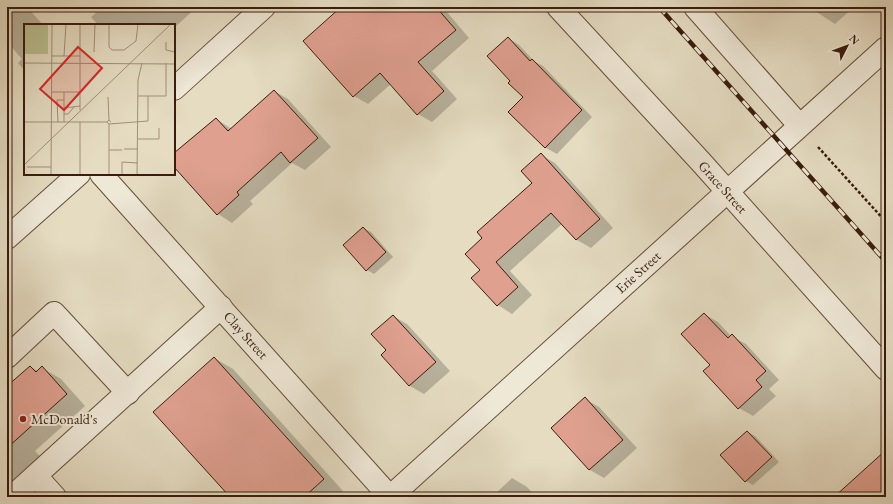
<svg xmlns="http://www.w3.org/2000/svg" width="893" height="504" font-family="'EB Garamond',serif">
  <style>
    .shadow { fill: #0003 }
    .building { fill: #dfa090; stroke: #3a1c0c }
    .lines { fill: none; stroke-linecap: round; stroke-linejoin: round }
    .minor-casing { stroke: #654c3a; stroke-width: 24 }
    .path { stroke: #3a1c0c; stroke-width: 2.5; stroke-dasharray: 3 2; stroke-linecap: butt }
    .minor { stroke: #eee8d7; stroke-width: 22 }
    .rail-casing { stroke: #3a1c0c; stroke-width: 4.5 }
    .rail { stroke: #eee8d7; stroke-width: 3; stroke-dasharray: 9; stroke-linecap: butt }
    .poi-dot { fill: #8f2418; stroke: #eee8d7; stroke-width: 1.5 }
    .labels { text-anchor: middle; stroke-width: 4; stroke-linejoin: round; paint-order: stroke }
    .street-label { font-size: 14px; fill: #3a1c0c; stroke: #eee8d7 }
    .poi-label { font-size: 14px; fill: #3a1c0c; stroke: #eee8d7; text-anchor: start }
    .inset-road { fill: none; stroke: #a18f79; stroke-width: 1 }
    .view { fill: #d62828; fill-opacity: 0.15; stroke: #d62828; stroke-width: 2 }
    .inset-edge { fill: none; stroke: #3a1c0c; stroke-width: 2 }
  </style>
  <rect width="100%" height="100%" fill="#e5dcc2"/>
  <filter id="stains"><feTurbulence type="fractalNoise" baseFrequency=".005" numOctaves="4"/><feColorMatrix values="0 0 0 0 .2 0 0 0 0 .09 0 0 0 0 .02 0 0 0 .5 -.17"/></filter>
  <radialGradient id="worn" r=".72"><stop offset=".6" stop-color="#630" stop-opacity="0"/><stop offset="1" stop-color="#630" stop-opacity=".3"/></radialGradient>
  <g class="shadow">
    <polygon points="7,7 27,7 43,25 25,25 25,71 18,63 22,59 7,42"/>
    <polygon points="90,7 197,7 174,28 174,25 98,25 91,17 96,13"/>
    <polygon points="362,7 451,7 446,11 469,38 432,71 457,99 432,122 418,114 391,84 368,104 354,96 304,41"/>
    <polygon points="809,7 854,7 835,24"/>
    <polygon points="508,38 519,45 534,61 543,66 592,117 557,154 546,148 510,112 525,97 511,81"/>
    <polygon points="274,91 288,99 331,147 305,170 292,163 250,201 253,204 232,223 218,214 174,166 174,155 216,119 232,129"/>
    <polygon points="541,155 555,163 613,228 591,248 577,240 562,224 510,271 532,295 512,314 498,305 484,239 533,183"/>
    <polygon points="363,228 371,232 393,257 374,274 367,270"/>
    <polygon points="704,314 718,322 731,336 746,344 779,380 769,389 776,396 753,416 739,408 712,365"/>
    <polygon points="393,316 407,324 450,371 424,394 410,386 383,355 388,351"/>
    <polygon points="214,358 233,369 343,491 336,497 231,497"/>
    <polygon points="30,367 38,371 42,368 61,379 85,406 35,451 40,456 7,485 7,388"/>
    <polygon points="585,399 599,407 637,448 604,478 590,470 552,428"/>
    <polygon points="748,432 755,436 779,462 753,485 746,481"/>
    <polygon points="512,478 527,487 536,497 497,497 495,494"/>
  </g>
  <g class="building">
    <polygon points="341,7 436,7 456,30 418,62 444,91 417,115 380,73 353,97 303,41"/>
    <polygon points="508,37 530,61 532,59 582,110 545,148 508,112 523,97 508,83 510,81 487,56"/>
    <polygon points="274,90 318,138 290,163 281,152 237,192 239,195 217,215 174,167 174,153 216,118 228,131"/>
    <polygon points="541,153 600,219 576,240 551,213 496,262 518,287 497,306 471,278 480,270 465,254 482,238 477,232 532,183 521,171"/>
    <polygon points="363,227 386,252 366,271 343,245"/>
    <polygon points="704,313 728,338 732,334 766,371 756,380 762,387 738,409 703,371 710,365 681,334"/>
    <polygon points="393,315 436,362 409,386 381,355 386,350 371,334"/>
    <polygon points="214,357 324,479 304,497 230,497 153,412"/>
    <polygon points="30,366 36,372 42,366 67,394 7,448 7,386"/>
    <polygon points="585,397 623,440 589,470 551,428"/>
    <polygon points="747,431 772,457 745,482 720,455"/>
    <polygon points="886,450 886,497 834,497"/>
  </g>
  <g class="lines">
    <g class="minor-casing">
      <g id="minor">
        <polyline points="558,7 701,162 886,369"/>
        <polyline points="695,7 799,125"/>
        <polyline points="174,89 264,7"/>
        <polyline points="101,174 390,497"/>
        <polyline points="7,238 79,174"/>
        <polyline points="7,357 54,313 128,393"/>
        <polyline points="36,476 55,497"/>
        <polyline points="12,497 221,307"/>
        <polyline points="390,497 886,48"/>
      </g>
    </g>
    <polyline class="path" points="818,147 886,222"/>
    <use href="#minor" class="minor"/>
    <g class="rail-casing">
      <polyline id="rail" points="659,7 886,262"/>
    </g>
    <use href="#rail" class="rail"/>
  </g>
  <circle class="poi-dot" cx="23" cy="419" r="4"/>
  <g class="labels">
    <g class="street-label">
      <text transform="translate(723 187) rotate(48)" y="5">Grace Street</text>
      <text transform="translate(638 272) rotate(-42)" y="5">Erie Street</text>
      <text transform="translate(246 335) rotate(48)" y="5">Clay Street</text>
    </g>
    <g class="poi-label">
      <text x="31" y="424">McDonald's</text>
    </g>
  </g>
  <g transform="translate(24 24)">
    <rect width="151" height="151" fill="#e5dcc2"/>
    <path d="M0,0H24V30H0Z" fill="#babf8f"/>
    <path class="inset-road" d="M56,0V86M85,0V23L88,26H100L112,17L114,0M142,18V26L151,28M70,28L71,0M28,32H56M40,32L42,0M0,39L151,40M28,68H56M40,68V98M114,72H142V39M84,73L85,96M40,84L56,82M40,90H44L50,83M0,98H83M34,98L33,76H40M87,98L85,96L83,98L85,100L124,97V72M114,115H135V104M100,125H114M85,126H98M0,141L147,0M3,143H27M27,151L28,0M56,151V98M85,151V100M98,151V138L114,139M113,151L114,56L118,39"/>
    <path class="view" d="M54,23L78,44L40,86L16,65Z"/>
    <rect width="151" height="151" class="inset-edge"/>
  </g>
  <rect width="893" height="504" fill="none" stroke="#e5dcc2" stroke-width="24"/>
  <rect x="8" y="8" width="877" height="488" fill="none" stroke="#3a1c0c" stroke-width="2"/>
  <rect x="12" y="12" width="869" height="480" fill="none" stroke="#3a1c0c"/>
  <g transform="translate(847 46) rotate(48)" stroke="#eee8d7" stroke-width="3" paint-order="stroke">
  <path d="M0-3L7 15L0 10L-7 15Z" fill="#3a1c0c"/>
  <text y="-6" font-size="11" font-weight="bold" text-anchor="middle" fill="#3a1c0c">N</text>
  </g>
  <rect width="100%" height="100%" filter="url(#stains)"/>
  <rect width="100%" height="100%" fill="url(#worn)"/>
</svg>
